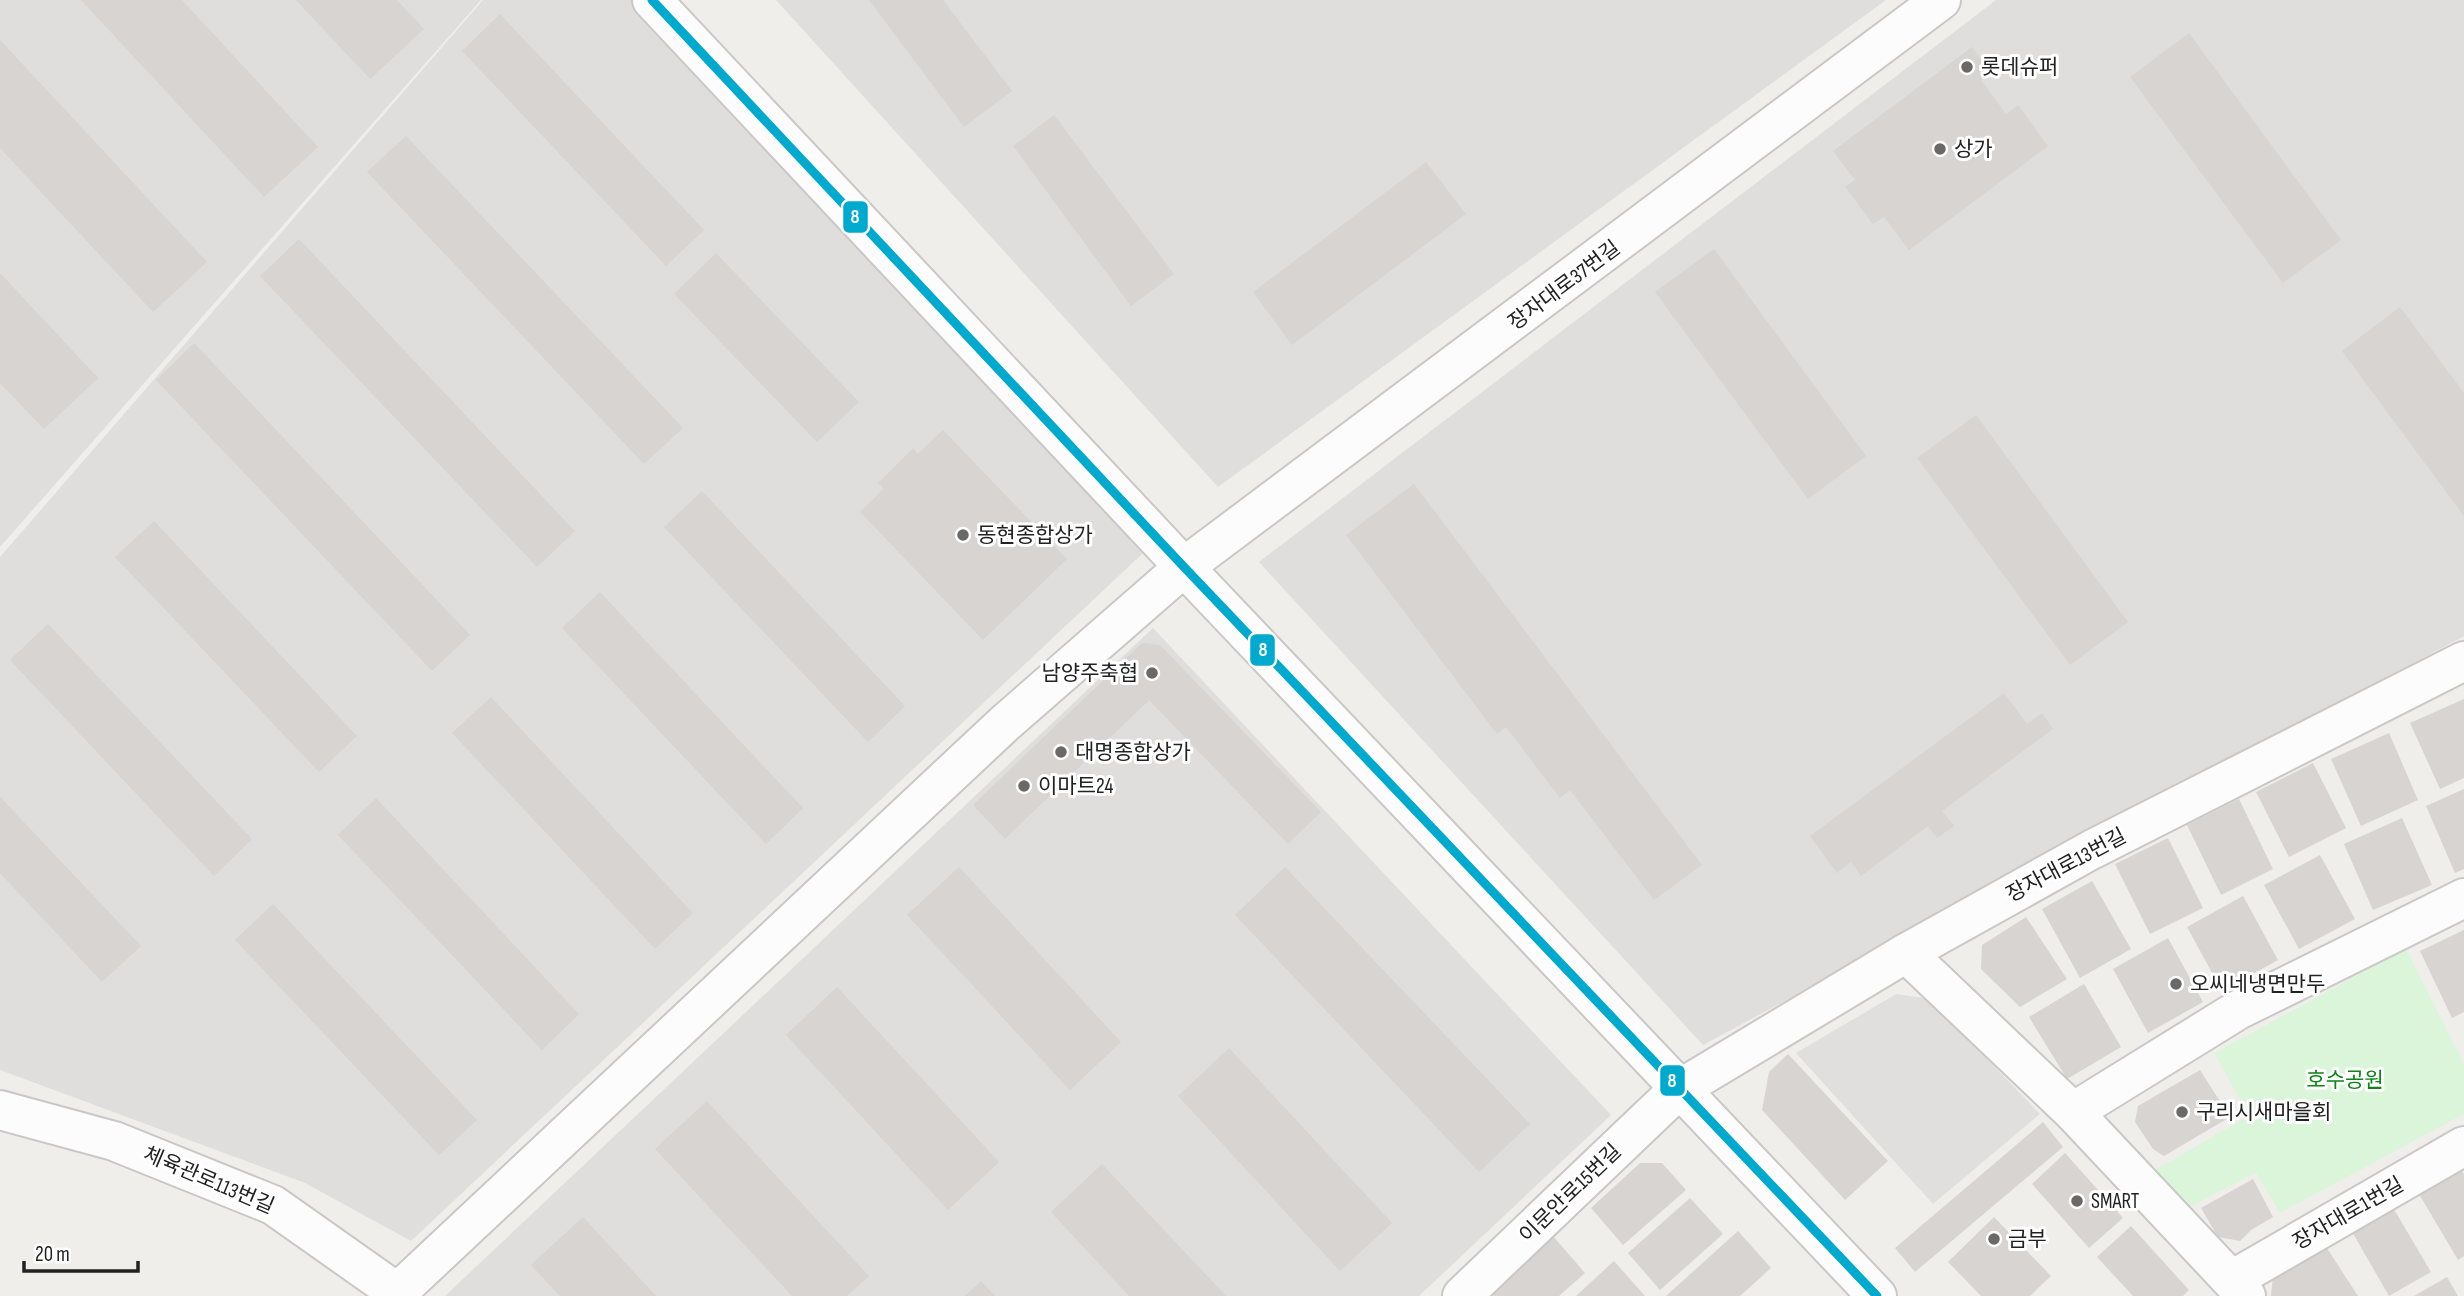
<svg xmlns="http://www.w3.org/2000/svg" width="2464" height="1296" font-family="'Sofia Sans Condensed','Noto Sans KR',sans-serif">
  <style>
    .residential { fill: #dfdedc }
    .park { fill: #daf5da }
    .parking { fill: #e0dfde }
    .building { fill: #d7d4d2 }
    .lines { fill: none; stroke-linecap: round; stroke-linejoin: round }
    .minor-casing { stroke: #c9c8c7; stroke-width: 42 }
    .tertiary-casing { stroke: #c9c8c7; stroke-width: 42 }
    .minor { stroke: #fdfcfc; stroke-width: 38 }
    .tertiary { stroke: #fdfcfc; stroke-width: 38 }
    .bus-1-casing { stroke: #fff; stroke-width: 14 }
    .bus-1 { stroke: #00a9ce; stroke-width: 9 }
    .poi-dot { fill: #6a6968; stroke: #fff; stroke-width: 2.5 }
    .labels { text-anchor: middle; stroke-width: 6; stroke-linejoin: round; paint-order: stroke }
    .poi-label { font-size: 21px; fill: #222; stroke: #fff; text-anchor: start }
    .street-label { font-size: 21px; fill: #222; stroke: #fff }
    .park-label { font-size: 21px; fill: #0c8416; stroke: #fff }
    .line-badge { stroke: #fff; stroke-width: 2.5 }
    .badge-label { font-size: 19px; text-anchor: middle; font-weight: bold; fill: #fff }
  </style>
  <rect width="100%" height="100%" fill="#f0eeeb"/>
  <g class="residential">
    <polygon points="0,0 481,0 0,547"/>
    <polygon points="483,0 652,0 1158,539 411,1241 305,1183 0,1070 0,557"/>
    <polygon points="776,0 1886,0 1218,487"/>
    <polygon points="1996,0 2464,0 2464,636 1703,1045 1259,562"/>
    <polygon points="1153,628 1611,1115 1419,1296 445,1296"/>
  </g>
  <polygon class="park" points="2406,949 2464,1064 2464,1114 2280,1213 2256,1173 2181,1211 2151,1172 2249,1116 2214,1053"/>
  <polygon class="parking" points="1896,994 1930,999 2040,1114 1933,1204 1796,1053"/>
  <g class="building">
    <polygon points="81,0 182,0 318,147 264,197"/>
    <polygon points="296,0 397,0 424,29 370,79"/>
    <polygon points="869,0 943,0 1012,91 964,127"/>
    <polygon points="500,14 704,230 666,266 462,51"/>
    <polygon points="2189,33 2341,240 2283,283 2130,77"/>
    <polygon points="0,40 207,262 153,312 0,148"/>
    <polygon points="1972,47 1991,73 1981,80 2006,114 2018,105 2048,146 1909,250 1884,217 1873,224 1845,187 1855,180 1833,151"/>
    <polygon points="1054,115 1174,274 1131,306 1013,146"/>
    <polygon points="406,136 683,428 644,464 367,172"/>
    <polygon points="1426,162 1466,214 1292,345 1253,292"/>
    <polygon points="299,239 575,531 537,567 260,276"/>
    <polygon points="1714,249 1866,456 1808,499 1655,292"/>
    <polygon points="716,253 859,402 817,442 674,294"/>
    <polygon points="0,273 98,378 44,429 0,383"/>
    <polygon points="2400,307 2464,393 2464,516 2342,351"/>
    <polygon points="194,343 470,635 432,671 156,380"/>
    <polygon points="1976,415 2128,622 2070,665 1917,458"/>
    <polygon points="943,430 1067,559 983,640 860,512 884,489 878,483 913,448 918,454"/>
    <polygon points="1414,484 1702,865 1654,900 1570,790 1560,798 1506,727 1497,734 1346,535"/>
    <polygon points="702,491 905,706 868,742 664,527"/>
    <polygon points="154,521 357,736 319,772 115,557"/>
    <polygon points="600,592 803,808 766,844 562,628"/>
    <polygon points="48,624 252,839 214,876 10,660"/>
    <polygon points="1142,643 1160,645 1321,812 1288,844 1149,700 1005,839 973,805"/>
    <polygon points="2004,693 2027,724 2042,713 2053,729 1942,811 1954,826 1937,838 1928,826 1861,876 1851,862 1837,873 1810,836"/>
    <polygon points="491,697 693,913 655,949 452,733"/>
    <polygon points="2464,699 2464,778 2440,789 2410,723"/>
    <polygon points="2389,733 2418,800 2361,826 2331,759"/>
    <polygon points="2313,763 2346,828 2289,857 2256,792"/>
    <polygon points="2464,789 2464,869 2455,873 2426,806"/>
    <polygon points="0,797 141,946 102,982 0,873"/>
    <polygon points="376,798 579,1014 542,1050 338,835"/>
    <polygon points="2239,799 2273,869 2221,895 2187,825"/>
    <polygon points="2402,818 2432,885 2373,910 2344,844"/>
    <polygon points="2168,838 2203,908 2150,934 2115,864"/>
    <polygon points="2320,855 2355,919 2299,949 2264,885"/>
    <polygon points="959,867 1121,1042 1070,1090 907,915"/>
    <polygon points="1285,867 1530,1124 1479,1172 1235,915"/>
    <polygon points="2092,881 2131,949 2080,978 2042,909"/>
    <polygon points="2243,896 2278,960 2222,991 2187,927"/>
    <polygon points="273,904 477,1120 439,1155 235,940"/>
    <polygon points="2026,917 2067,979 2020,1007 1981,969 1982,945"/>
    <polygon points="2464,930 2464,1012 2452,1018 2420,951"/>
    <polygon points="2168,938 2203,1002 2148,1033 2113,969"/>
    <polygon points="2084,984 2121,1047 2067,1079 2029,1017"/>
    <polygon points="837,987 999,1162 948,1210 786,1035"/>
    <polygon points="1229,1048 1392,1223 1340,1271 1178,1096"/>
    <polygon points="1788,1054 1888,1161 1845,1200 1762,1110 1769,1072"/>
    <polygon points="2200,1070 2230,1117 2164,1156 2153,1149 2135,1122 2138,1106"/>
    <polygon points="707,1101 869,1276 847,1296 792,1296 655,1149"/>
    <polygon points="2043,1122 2063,1147 1915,1272 1895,1248"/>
    <polygon points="2065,1153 2123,1218 2089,1248 2032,1184"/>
    <polygon points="1640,1163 1662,1163 1686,1190 1623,1245 1591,1208"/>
    <polygon points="1102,1164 1226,1296 1129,1296 1051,1212"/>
    <polygon points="2461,1170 2464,1174 2464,1256 2458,1260 2419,1194"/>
    <polygon points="2253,1179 2273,1217 2251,1230 2240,1241 2218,1237 2201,1208"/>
    <polygon points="1690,1198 1723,1234 1660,1290 1628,1253"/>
    <polygon points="2392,1206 2431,1272 2389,1296 2351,1230"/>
    <polygon points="583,1217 656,1296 560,1296 531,1265"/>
    <polygon points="1994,1217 2051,1276 2030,1296 1981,1296 1948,1262"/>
    <polygon points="2131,1226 2189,1290 2183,1296 2133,1296 2097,1257"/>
    <polygon points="1738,1231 1771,1268 1740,1296 1666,1296"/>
    <polygon points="1553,1236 1585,1273 1559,1296 1494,1296 1490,1292"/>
    <polygon points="2323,1242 2358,1296 2271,1296 2273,1276"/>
    <polygon points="1614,1261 1645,1296 1576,1296"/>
    <polygon points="2447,1277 2458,1296 2414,1296"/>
    <polygon points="981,1281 995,1296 965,1296"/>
  </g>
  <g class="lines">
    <g class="minor-casing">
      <g id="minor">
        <polyline points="1906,953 2073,1112 2246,1296"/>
        <polyline points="2073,1112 2238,1010 2464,898"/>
        <polyline points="2232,1280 2464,1146"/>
        <polyline points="1462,1296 1678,1090 1906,953 2091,850 2464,661"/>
      </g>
    </g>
    <g class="tertiary-casing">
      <g id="tertiary">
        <polyline points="652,0 1184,567 1877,1296"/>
        <polyline points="0,1110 114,1141 273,1205 402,1296"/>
        <polyline points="398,1292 1004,724 1184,567 1941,0"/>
      </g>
    </g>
    <use href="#minor" class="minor"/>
    <use href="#tertiary" class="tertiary"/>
    <g class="bus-1-casing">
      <polyline id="bus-1" points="652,0 1184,567 1877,1296"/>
    </g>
    <use href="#bus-1" class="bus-1"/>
  </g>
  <g class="poi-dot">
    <circle cx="1967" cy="67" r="7"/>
    <circle cx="1940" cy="149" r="7"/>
    <circle cx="963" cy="535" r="7"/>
    <circle cx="1152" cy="673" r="7"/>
    <circle cx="1061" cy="752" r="7"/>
    <circle cx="1024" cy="786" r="7"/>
    <circle cx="2176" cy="984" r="7"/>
    <circle cx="2182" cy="1112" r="7"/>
    <circle cx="2077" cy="1201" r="7"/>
    <circle cx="1994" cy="1239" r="7"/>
  </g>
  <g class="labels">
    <g class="poi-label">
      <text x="1981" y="74">롯데슈퍼</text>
      <text x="1954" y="156">상가</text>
      <text x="977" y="542">동현종합상가</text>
      <text x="1138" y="680" text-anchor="end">남양주축협</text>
      <text x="1075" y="759">대명종합상가</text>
      <text x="1038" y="793">이마트24</text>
      <text x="2190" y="991">오씨네냉면만두</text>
      <text x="2196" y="1119">구리시새마을회</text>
      <text x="2091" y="1208">SMART</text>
      <text x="2008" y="1246">금부</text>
    </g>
    <g class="street-label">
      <text transform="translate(1564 285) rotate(-37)" y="7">장자대로37번길</text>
      <text transform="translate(2066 865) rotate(-28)" y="7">장자대로13번길</text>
      <text transform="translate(209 1180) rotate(23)" y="7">체육관로113번길</text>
      <text transform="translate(1570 1193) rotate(-44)" y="7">이문안로15번길</text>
      <text transform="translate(2348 1213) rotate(-30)" y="7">장자대로1번길</text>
    </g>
    <g class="park-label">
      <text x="2345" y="1087">호수공원</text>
    </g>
  </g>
  <g class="line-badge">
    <rect x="842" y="200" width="27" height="34" rx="7" fill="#00a9ce"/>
    <rect x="1249" y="633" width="27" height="34" rx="7" fill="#00a9ce"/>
    <rect x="1659" y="1064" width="27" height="33" rx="7" fill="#00a9ce"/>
  </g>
  <g class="badge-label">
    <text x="855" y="223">8</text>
    <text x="1263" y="656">8</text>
    <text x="1672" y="1087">8</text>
  </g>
  <path d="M24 1261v10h114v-10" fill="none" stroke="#222222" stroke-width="3.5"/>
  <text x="35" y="1261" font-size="21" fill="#222222" stroke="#ffffff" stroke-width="5" paint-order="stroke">20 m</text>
</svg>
